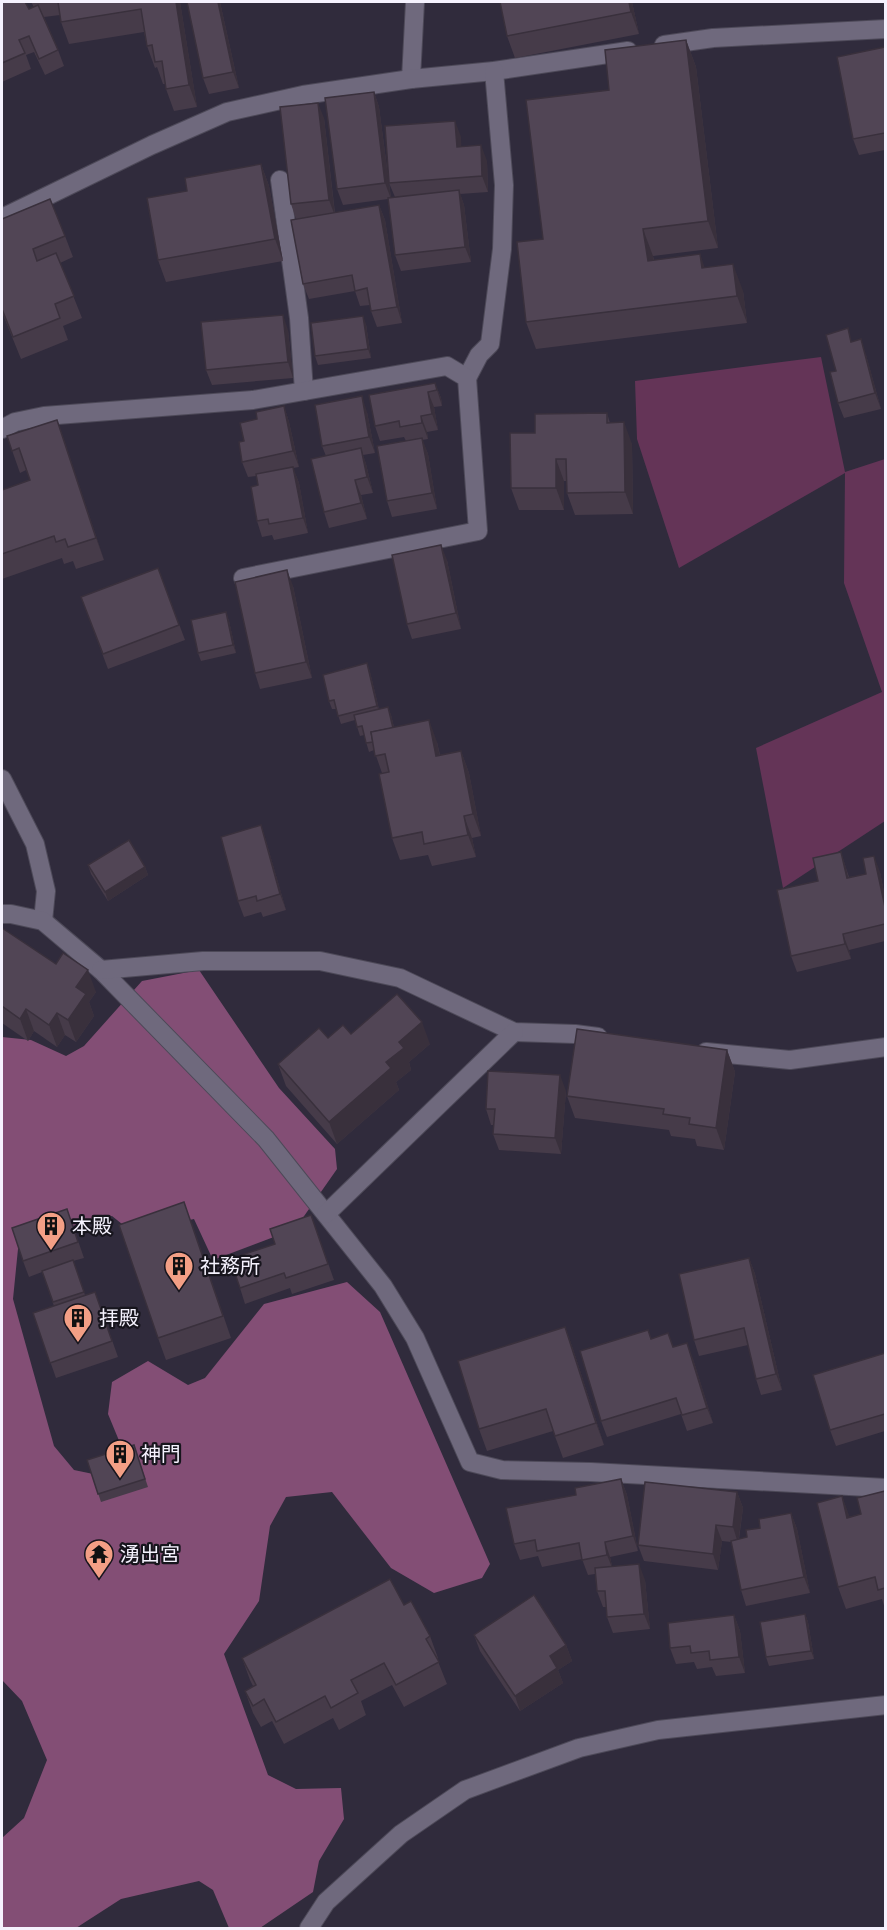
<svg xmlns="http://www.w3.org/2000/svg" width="887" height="1930" font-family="Poppins,'Noto Sans JP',sans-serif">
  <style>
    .green { fill: #643457 }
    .forest { fill: #834e75 }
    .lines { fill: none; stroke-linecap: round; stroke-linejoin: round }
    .minor-casing { stroke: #4d4958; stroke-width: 20 }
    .minor { stroke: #6f697d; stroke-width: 18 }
    .wall { fill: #463b49 }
    .shaded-wall { fill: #39303c }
    .building { fill: #514555; stroke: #39303c; stroke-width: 1.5 }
    .labels { text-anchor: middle; stroke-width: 4.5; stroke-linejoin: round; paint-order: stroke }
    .poi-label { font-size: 20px; fill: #f5f2fe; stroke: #17151d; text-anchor: start }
  </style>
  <rect width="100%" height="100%" fill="#302b3c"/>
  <polygon class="green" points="821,357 845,472 885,459 885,821 783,888 756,748 882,692 844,583 845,473 679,568 637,439 635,381"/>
  <polygon class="forest" points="199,970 279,1088 335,1149 337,1169 295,1229 213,1260 194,1219 132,1232 112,1216 19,1239 13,1299 54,1446 74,1470 98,1475 120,1443 108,1414 112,1382 148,1361 188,1385 205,1378 264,1304 347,1282 380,1312 490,1564 482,1578 434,1593 391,1568 332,1492 286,1497 270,1526 259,1601 224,1654 268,1775 296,1789 341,1788 344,1819 319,1861 313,1892 260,1928 229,1928 213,1890 199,1881 121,1899 76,1928 2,1928 2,1838 24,1818 47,1760 22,1701 2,1680 2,1037 31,1040 66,1056 84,1046 142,981"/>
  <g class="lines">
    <g class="minor-casing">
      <g id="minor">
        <polyline points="664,45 713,38 886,29"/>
        <polyline points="411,79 415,2"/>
        <polyline points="280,180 299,318 304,391"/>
        <polyline points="2,218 152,145 227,112 303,95 411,79 494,71 628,51"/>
        <polyline points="467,378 479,355 490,344 502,249 504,185 494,71"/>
        <polyline points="2,429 15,422 44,416 253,400 447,366 467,378 478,531 243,578"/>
        <polyline points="2,779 35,844 46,891 43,921"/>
        <polyline points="2,914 11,914 43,921 101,970 266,1139 383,1286 415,1338 470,1462 502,1470 591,1472 886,1488"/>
        <polyline points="101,970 203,961 320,961 400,978 514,1032 575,1034 598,1037"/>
        <polyline points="706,1052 790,1060 886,1047"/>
        <polyline points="326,1214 514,1032"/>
        <polyline points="309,1928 326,1902 401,1834 465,1790 579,1748 658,1730 886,1705"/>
      </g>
    </g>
    <use href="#minor" class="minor"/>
  </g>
  <g class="wall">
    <polygon points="2,2 29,9 34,7 31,2 180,2 197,107 174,111 166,89 165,84 163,84 157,67 155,68 147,46 144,32 69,44 61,22 60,15 44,17 58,50 64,66 45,75 34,52 26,55 31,69 2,82"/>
    <polygon points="220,2 239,88 209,94 203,78"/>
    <polygon points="500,2 632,2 639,34 515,58 507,36"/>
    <polygon points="686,40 696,67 718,248 653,256 654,260 705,268 743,291 747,323 536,349 526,322 543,239 609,90"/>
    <polygon points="885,47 885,150 859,155 853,139"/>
    <polygon points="374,92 379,107 391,198 395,197 389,183 461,137 461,147 487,161 488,192 460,194 464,205 471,262 401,271 395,255 388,199 343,205 337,189"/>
    <polygon points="324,118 335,213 379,205 385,220 402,323 377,327 371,311 370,305 360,306 355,291 309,299 303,284 296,219 291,204"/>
    <polygon points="261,164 269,186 283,261 166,282 158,260 187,191"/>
    <polygon points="2,219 65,236 73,257 60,263 82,318 63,326 68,340 21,359 2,312"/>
    <polygon points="366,324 371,358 318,365 315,356"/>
    <polygon points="288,330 293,378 212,385 206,370"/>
    <polygon points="853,341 866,355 881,409 844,418 838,403 836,371"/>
    <polygon points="435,383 441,398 442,406 434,407 438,430 427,432 428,439 422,440 428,454 437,509 392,517 387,501 406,441 404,437 380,441 375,426"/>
    <polygon points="284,406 289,422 299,467 293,468 299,483 308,533 274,540 272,535 262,537 257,521 258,485 256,476 248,477 242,462 244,441 257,419"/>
    <polygon points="367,412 375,453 363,455 366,464 373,493 361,495 367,519 329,528 324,512 326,456 322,446"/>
    <polygon points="607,413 610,423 632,444 633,514 575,515 567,493 567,481 564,481 564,510 519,510 511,488 535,433"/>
    <polygon points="57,420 104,560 76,569 73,561 64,564 62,558 2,579 2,490 30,480 26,470 20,473 7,436"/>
    <polygon points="447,560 461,629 412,639 407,624"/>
    <polygon points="158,568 185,640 108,669 81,597"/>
    <polygon points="293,586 312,678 260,689 255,673"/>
    <polygon points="226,612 229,621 236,653 201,661 198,653"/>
    <polygon points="367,663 370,672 379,709 388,707 391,715 394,727 437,742 440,755 461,751 469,773 481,836 472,838 476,857 432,866 428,855 400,860 392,838 382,773 374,750 369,752 364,735 360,736 355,720 341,724 336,709 332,709 329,701"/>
    <polygon points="261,825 266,841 286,910 263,917 261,912 244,917 238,901"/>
    <polygon points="841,852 846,868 849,877 880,872 885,897 885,941 849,950 851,959 797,972 791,956 818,881"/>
    <polygon points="88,865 145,867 148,875 108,901 91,874"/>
    <polygon points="2,928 96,992 89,1002 94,1016 76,1042 65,1035 57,1047 34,1031 28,1041 2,1023"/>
    <polygon points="351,1034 430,1044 409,1062 411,1070 396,1082 399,1090 337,1144 286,1086 278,1064 328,1038"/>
    <polygon points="727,1050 735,1072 724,1150 697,1146 695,1139 671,1136 669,1130 575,1118 567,1096"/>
    <polygon points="566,1091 561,1154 499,1150 493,1134 494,1125 491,1125 486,1109"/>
    <polygon points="67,1209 84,1258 73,1261 85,1295 95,1292 118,1357 56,1378 33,1313 54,1306 42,1272 29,1277 23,1261"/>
    <polygon points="311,1215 334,1280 292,1294 290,1288 245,1304 240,1288 275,1244"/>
    <polygon points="192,1224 231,1338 166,1360 158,1338"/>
    <polygon points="749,1258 755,1274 782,1390 761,1395 756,1379 748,1345 699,1356 694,1340"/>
    <polygon points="565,1327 573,1349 604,1445 563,1458 553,1431 487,1451 479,1429"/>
    <polygon points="651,1339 673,1347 693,1359 713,1423 687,1431 681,1414 607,1437 601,1421"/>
    <polygon points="885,1353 885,1431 836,1446 830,1430"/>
    <polygon points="134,1445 148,1487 101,1502 87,1460"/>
    <polygon points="621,1479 627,1495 638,1551 610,1557 612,1566 645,1580 650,1629 613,1633 607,1617 607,1607 603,1607 597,1591 595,1574 588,1575 582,1559 542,1567 538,1556 520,1560 514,1544 576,1495"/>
    <polygon points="885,1491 885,1609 882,1599 846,1609 838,1587 842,1496 849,1517 861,1514"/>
    <polygon points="737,1492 743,1508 739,1539 747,1537 760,1528 791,1513 797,1529 810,1593 746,1606 741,1590 731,1542 722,1541 718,1570 644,1561 638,1545"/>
    <polygon points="404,1605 430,1636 438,1658 437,1659 447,1684 404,1707 392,1685 361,1701 366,1715 339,1730 333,1718 284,1744 272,1721 261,1727 253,1713 245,1691 253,1686 250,1680 242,1658"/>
    <polygon points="805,1614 808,1622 814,1659 769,1666 766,1657"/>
    <polygon points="734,1615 740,1631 745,1673 716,1676 712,1667 697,1669 694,1662 676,1664 670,1648"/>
    <polygon points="474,1635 566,1645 572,1661 558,1670 563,1683 520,1711 480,1651"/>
  </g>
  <g class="shaded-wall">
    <polygon points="176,2 180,2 197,107 189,85"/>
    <polygon points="218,2 220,2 239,88 233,72"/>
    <polygon points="629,2 632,2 639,34 631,12"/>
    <polygon points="686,40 696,67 718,248 708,221"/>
    <polygon points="374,92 379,107 391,199 385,183"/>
    <polygon points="318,103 324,118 335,216 329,200"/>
    <polygon points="455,121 461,137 462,163 457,147"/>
    <polygon points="481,145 487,161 488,192 482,176"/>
    <polygon points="261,164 269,186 283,261 275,239"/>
    <polygon points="459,190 464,205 471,262 465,247"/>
    <polygon points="379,205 385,220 402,323 397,307"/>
    <polygon points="643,229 653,256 657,287 648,261"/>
    <polygon points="700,254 709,280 702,268"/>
    <polygon points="733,264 743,291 747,323 737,296"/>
    <polygon points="283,315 288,330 293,378 288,362"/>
    <polygon points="363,316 366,324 371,358 368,349"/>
    <polygon points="861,339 866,355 881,409 875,393"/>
    <polygon points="435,383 441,398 442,406 437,390"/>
    <polygon points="428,392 434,407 438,430 432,414"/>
    <polygon points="362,396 367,412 375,453 369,437"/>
    <polygon points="284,406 289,422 299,467 293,451"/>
    <polygon points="421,416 427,432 428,439 422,423"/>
    <polygon points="57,420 65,442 104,560 96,538"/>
    <polygon points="624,422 632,444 633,514 625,492"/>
    <polygon points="422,438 428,454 437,509 432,493"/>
    <polygon points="361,448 366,464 373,493 367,477"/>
    <polygon points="556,459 564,481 564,510 556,488"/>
    <polygon points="293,467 299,483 308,533 303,518"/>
    <polygon points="355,480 361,495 367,519 361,503"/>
    <polygon points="441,545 447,560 461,629 456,613"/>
    <polygon points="287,570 293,586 312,678 306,662"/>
    <polygon points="226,612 229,621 236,653 233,645"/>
    <polygon points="367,663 370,672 380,714 377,706"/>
    <polygon points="388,707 391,715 398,745 395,737"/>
    <polygon points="429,720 437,742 444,778 436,756"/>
    <polygon points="461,751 469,773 481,836 473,814"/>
    <polygon points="464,816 472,838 476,857 468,835"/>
    <polygon points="261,825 266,841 286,910 280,894"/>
    <polygon points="841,852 846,868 852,894 847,878"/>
    <polygon points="874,856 880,872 885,897 885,907"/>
    <polygon points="145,867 148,875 108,901 105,892"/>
    <polygon points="843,934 849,950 851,959 845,944"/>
    <polygon points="88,970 96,992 89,1002 94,1016 76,1042 68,1020 76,987"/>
    <polygon points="26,1009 34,1031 28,1041 20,1019"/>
    <polygon points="57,1013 65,1035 57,1047 49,1025"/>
    <polygon points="422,1022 430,1044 409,1062 411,1070 396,1082 399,1090 337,1144 329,1122 399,1042"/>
    <polygon points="727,1050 735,1072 724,1150 716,1128"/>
    <polygon points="560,1075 566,1091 561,1154 555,1138"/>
    <polygon points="749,1258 755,1274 782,1390 776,1374"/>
    <polygon points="565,1327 573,1349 604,1445 596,1423"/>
    <polygon points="687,1343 693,1359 713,1423 707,1408"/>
    <polygon points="621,1479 627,1495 638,1551 633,1536"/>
    <polygon points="737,1492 743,1508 738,1543 733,1527"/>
    <polygon points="842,1496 850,1518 847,1518"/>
    <polygon points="791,1513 797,1529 810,1593 804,1577"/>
    <polygon points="716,1525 722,1541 718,1570 713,1554"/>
    <polygon points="605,1542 610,1557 613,1570 607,1555"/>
    <polygon points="639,1564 645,1580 650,1629 644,1614"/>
    <polygon points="805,1614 808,1622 814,1659 811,1651"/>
    <polygon points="734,1615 740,1631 745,1673 739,1657"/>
    <polygon points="566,1645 572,1661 558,1670 563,1683 520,1711 515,1696 550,1656"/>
  </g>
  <g class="building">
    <polygon points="2,2 25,2 29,9 38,5 58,50 39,59 29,36 19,40 25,53 2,63"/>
    <polygon points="58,2 176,2 189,85 166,89 162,61 155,62 152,45 147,46 141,9 61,22"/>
    <polygon points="187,2 218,2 233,72 203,78"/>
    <polygon points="500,2 629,2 631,12 507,36"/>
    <polygon points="686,40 708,221 643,229 648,261 700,254 702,268 733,264 737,296 526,322 517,242 543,239 526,100 609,90 605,50"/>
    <polygon points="885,47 885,133 853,139 837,57"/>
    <polygon points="374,92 385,183 337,189 325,98"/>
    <polygon points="318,103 329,200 291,204 280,107"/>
    <polygon points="455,121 457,147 481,145 482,176 389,183 385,126"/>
    <polygon points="261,164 275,239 158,260 147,198 187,191 185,178"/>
    <polygon points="459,190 465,247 395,255 388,198"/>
    <polygon points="50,199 65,236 33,249 37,261 56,253 74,296 55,304 60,318 13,337 2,309 2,219"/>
    <polygon points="379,205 397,307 371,311 367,288 355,291 352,275 303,284 291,220"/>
    <polygon points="283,315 288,362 206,370 201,322"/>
    <polygon points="363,316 368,349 315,356 311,323"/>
    <polygon points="848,328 851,342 861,339 875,393 838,403 830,372 836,371 826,335"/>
    <polygon points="435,383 437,390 428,392 432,414 421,416 422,423 400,427 399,421 375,426 369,395"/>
    <polygon points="362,396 369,437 322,446 315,405"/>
    <polygon points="284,406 293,451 242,462 239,442 244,441 240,423 257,419 256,412"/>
    <polygon points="607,413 607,423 624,422 625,492 567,493 566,459 556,459 556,488 511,488 510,433 535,433 535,414"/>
    <polygon points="57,420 96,538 68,547 65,539 56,542 54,536 2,554 2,490 30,480 19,448 12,451 7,436"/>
    <polygon points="422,438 432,493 387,501 377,446"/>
    <polygon points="361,448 367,477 355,480 361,503 324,512 311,459"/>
    <polygon points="293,467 303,518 269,524 268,519 257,521 251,487 258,485 256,474"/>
    <polygon points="441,545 456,613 407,624 392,555"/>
    <polygon points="158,568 179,625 103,654 81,597"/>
    <polygon points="287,570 306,662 255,673 235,582"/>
    <polygon points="226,612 233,645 198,653 191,620"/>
    <polygon points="367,663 377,706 338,716 334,700 329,701 323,675"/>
    <polygon points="388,707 393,728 371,732 373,742 366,743 362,726 357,727 354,715"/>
    <polygon points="429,720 436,756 461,751 473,814 464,816 468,835 424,844 422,832 392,838 379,774 389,772 385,754 375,756 371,732"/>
    <polygon points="261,825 280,894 257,901 256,896 238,901 221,837"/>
    <polygon points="129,840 145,867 105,892 88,865"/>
    <polygon points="841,852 847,878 866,874 863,858 874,856 885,907 885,924 843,934 845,944 791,956 777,890 818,881 813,858"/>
    <polygon points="2,928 56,964 63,953 88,970 76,987 86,994 68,1020 57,1013 49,1025 26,1009 20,1019 2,1006"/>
    <polygon points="397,994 422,1022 399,1042 404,1048 386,1062 391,1068 329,1122 278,1064 319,1028 328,1038 343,1025 351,1034"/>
    <polygon points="577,1029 727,1050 716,1128 689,1124 690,1118 663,1114 664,1109 567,1096"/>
    <polygon points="488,1071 560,1075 555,1138 493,1134 495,1109 486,1109"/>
    <polygon points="184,1202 223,1316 158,1338 119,1225"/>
    <polygon points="67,1209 78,1242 23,1261 12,1228"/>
    <polygon points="311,1215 328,1264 286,1278 284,1273 240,1288 230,1259 275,1244 270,1229"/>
    <polygon points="749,1258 776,1374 756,1379 744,1328 694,1340 679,1274"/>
    <polygon points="73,1260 84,1292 53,1302 42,1271"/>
    <polygon points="95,1292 112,1341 50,1363 33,1313"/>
    <polygon points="565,1327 596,1423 555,1436 546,1409 479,1429 458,1361"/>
    <polygon points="648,1330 651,1339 668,1333 673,1347 687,1343 707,1408 682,1415 676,1398 601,1421 580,1351"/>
    <polygon points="885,1353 885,1414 830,1430 813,1375"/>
    <polygon points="134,1445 145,1479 98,1494 87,1460"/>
    <polygon points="621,1479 633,1536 605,1542 607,1555 582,1560 579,1543 537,1551 535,1540 514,1544 506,1508 576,1495 575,1488"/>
    <polygon points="645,1482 737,1492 733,1527 716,1525 713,1554 638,1545"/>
    <polygon points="885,1491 885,1588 878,1590 875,1577 838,1587 817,1503 842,1496 847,1518 861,1514 857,1498"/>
    <polygon points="791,1513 804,1577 741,1590 731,1541 747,1537 746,1530 760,1528 759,1519"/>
    <polygon points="639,1564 644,1614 607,1617 605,1591 597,1591 595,1568"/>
    <polygon points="390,1579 404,1605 411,1601 430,1636 426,1639 439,1662 396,1685 384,1663 351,1680 358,1693 331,1708 325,1696 276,1722 264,1699 253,1706 245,1691 256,1685 242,1658"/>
    <polygon points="534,1595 566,1645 550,1656 557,1668 515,1696 474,1635"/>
    <polygon points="805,1614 811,1651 766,1657 760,1622"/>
    <polygon points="734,1615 739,1657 710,1660 709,1651 691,1653 690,1646 670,1648 668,1623"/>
  </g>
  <defs>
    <g id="building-pin" transform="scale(1.5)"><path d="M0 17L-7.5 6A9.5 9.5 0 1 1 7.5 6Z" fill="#f39f85" stroke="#17151d"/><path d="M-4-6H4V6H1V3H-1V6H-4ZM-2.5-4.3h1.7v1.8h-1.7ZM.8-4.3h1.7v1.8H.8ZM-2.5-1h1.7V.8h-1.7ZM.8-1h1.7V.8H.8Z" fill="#111"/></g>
    <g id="temple-pin" transform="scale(1.5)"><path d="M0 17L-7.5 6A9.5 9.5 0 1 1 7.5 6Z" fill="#f39f85" stroke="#17151d"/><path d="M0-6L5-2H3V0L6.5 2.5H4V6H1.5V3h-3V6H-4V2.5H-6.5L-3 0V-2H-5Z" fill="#111"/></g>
  </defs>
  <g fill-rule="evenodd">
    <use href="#building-pin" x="51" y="1226"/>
    <use href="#building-pin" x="179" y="1266"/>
    <use href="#building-pin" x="78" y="1318"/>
    <use href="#building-pin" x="120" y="1454"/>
    <use href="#temple-pin" x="99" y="1554"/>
  </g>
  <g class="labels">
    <g class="poi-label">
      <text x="72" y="1233">本殿</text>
      <text x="200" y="1273">社務所</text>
      <text x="99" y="1325">拝殿</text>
      <text x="141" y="1461">神門</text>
      <text x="120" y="1561">湧出宮</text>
    </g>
  </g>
  <rect width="887" height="1930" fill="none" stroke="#f5f2fe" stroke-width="6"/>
</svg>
